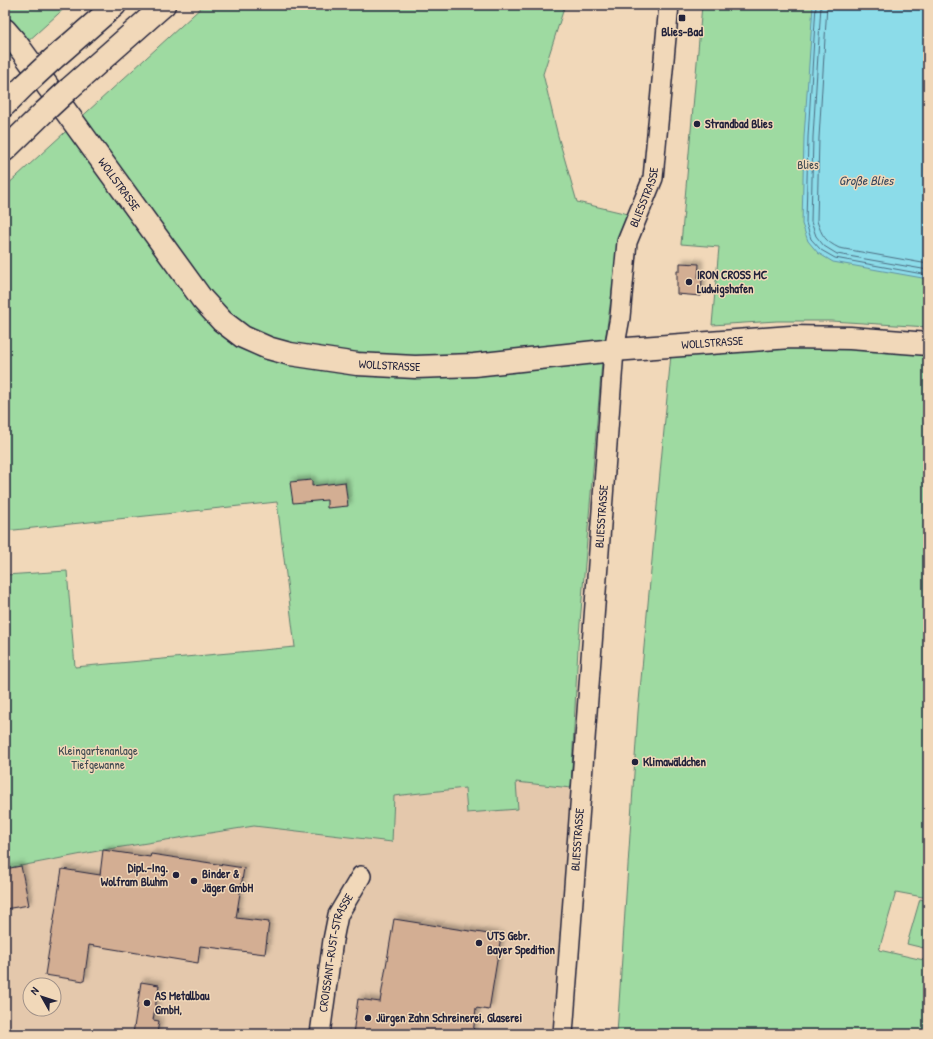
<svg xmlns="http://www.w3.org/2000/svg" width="933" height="1039" font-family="'Patrick Hand',sans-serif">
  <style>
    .built { fill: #e4c8ac; fill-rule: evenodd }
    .green { fill: #9edaa1; stroke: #607e6e }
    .water { fill: #8cdce9; stroke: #6292a3 }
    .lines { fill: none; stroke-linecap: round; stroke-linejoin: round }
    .shore { stroke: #4c6c81; stroke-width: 1 }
    .building { fill: #d3ae93; stroke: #22223b; filter: url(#shadow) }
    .minor-casing { stroke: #22223b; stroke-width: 22 }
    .tertiary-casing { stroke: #22223b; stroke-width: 25 }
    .motorway-casing { stroke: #22223b; stroke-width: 25 }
    .minor { stroke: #f1d8b9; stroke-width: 19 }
    .tertiary { stroke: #f1d8b9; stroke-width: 22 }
    .motorway { stroke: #f1d8b9; stroke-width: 22 }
    .motorway-bridge-casing { stroke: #22223b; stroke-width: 25; stroke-linecap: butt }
    .motorway-bridge { stroke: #f1d8b9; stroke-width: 22 }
    .poi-dot { fill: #22223b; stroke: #f1d8b9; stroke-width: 1.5 }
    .labels { text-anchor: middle; stroke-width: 3; stroke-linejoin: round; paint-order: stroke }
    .poi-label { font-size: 12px; font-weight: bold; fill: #22223b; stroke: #f1d8b9; text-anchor: start }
    .park-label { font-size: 12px; fill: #3b474f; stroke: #f1d8b9 }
    .street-label { font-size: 12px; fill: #22223b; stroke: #f1d8b9 }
    .water-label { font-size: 13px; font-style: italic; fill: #37475e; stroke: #f1d8b9 }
  </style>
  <defs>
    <filter id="shadow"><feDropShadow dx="3.5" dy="-3.5" stdDeviation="2" flood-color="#0004"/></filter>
  </defs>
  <rect width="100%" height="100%" fill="#f1d8b9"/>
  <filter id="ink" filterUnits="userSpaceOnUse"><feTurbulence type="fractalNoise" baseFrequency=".025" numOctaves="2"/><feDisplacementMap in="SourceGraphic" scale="8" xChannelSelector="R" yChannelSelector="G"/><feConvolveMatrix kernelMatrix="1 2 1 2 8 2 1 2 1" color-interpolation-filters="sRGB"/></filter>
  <g filter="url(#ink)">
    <path class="built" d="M516,782L571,788L552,1034H5V869L103,850L254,826L392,842L394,796L465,788L467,813ZM30,985H54V1009H30Z"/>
    <g class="green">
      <polygon points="5,5 68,5 5,62"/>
      <polygon points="204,5 565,5 543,74 558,136 577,202 628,214 619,243 602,362 578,647 571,788 516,782 518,809 467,813 465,788 394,796 392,842 254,826 103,850 5,869 5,575 67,571 75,667 295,647 277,502 5,531 5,187"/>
      <polygon points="702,5 928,5 928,327 831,321 777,321 712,325 719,247 681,244"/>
      <polygon points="787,346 928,351 928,898 896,892 879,950 928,961 928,1034 617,1034 638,712 671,354"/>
      <polygon points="920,899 928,901 928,949 907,944"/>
    </g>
    <polygon class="water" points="813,5 928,5 928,279 833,262 818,253 808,241 802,224 804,137"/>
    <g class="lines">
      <g class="shore">
        <polyline points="816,5 808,137 806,223 811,239 821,250 835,258 928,275"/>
        <polyline points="821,5 813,137 811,222 816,236 824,246 837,254 928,270"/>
        <path d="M827,5L819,138L817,221C822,236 825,241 839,248L928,264"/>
      </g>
    </g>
    <g class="building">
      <polygon points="680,263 699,264 698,279 702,279 701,296 677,294 677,271 680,271"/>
      <polygon points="312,480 312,486 345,482 348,506 327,508 327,500 293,503 290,482"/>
      <polygon points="103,850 150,857 151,854 244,868 236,918 269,922 265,954 200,946 198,963 89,945 84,981 45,975 62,869 100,875"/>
      <polygon points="21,866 29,905 5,909 5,869"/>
      <polygon points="394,919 501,936 489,1010 476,1008 473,1034 353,1034 358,999 380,1002"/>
      <polygon points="141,982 159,985 153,1020 159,1021 157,1034 133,1034"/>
    </g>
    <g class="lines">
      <g class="minor-casing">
        <g id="minor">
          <path id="s1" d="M320,1034L333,940L338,915L361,876"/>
          <path id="s2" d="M563,1034L614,350L620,317L627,242L653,178L669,5"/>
        </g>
      </g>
      <g class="tertiary-casing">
        <g id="tertiary">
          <path id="s3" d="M5,30L17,44L202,299L222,321L243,337L268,348L290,354L357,364L415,367L474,365L614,350L791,337L850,338L928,344"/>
        </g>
      </g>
      <g class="motorway-casing">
        <g id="motorway">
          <polyline points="52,60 115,5"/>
          <polyline points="70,88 164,5"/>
          <polyline points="5,105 25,85"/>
          <polyline points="5,150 44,112"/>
        </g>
      </g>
      <use href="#minor" class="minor"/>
      <use href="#tertiary" class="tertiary"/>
      <use href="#motorway" class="motorway"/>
      <g class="motorway-bridge-casing">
        <g id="motorway-bridge">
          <polyline points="25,85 52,60"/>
          <polyline points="44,112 70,88"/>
        </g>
      </g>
      <use href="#motorway-bridge" class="motorway-bridge"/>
    </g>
  </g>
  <g class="poi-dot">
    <rect x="678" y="14" width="8" height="8" rx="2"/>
    <circle cx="697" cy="124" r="4"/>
    <circle cx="689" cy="282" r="4"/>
    <circle cx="635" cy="762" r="4"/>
    <circle cx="176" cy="875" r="4"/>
    <circle cx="194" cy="881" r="4"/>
    <circle cx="479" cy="943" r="4"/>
    <circle cx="147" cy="1003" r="4"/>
    <circle cx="368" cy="1018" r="4"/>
  </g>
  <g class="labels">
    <g class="poi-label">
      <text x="682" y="36" text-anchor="middle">Blies-Bad</text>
      <text x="705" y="128">Strandbad Blies</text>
      <text x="697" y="279">IRON CROSS MC<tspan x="697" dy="14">Ludwigshafen</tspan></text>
      <text x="643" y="766">Klimawäldchen</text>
      <text x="168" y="872" text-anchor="end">Dipl.-Ing.<tspan x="168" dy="14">Wolfram Bluhm</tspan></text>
      <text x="202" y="878">Binder &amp;<tspan x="202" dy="14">Jäger GmbH</tspan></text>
      <text x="487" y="940">UTS Gebr.<tspan x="487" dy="14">Bayer Spedition</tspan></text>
      <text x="155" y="1000">AS Metallbau<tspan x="155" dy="14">GmbH,</tspan></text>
      <text x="376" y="1022">Jürgen Zahn Schreinerei, Glaserei</text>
    </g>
    <g class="park-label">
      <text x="808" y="169">Blies</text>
      <text x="98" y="755">Kleingartenanlage<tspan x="98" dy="14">Tiefgewanne</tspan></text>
    </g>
    <g class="street-label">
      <text dy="4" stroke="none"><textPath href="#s3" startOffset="192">WOLLSTRASSE</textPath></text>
      <text dy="4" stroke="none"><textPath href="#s2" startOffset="843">BLIESSTRASSE</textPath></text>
      <text dy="4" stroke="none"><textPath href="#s3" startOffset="864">WOLLSTRASSE</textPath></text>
      <text dy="4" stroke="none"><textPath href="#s3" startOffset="540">WOLLSTRASSE</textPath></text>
      <text dy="4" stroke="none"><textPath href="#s2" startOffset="519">BLIESSTRASSE</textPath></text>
      <text dy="4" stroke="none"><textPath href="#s2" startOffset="195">BLIESSTRASSE</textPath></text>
      <text dy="4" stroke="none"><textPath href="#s1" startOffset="83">CROISSANT-RUST-STRASSE</textPath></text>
    </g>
    <g class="water-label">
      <text x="866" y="185">Große Blies</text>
    </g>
  </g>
  <rect width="933" height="1039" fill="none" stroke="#f1d8b9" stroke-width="20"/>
  <rect x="10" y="10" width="913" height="1019" fill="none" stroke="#22223b" stroke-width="1.5" filter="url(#ink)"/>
  <g transform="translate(42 997) rotate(309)"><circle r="19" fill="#f1d8b9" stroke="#9e8f87"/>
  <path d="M0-3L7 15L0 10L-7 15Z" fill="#22223b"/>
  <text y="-6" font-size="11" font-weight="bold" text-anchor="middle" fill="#22223b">N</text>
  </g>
</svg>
